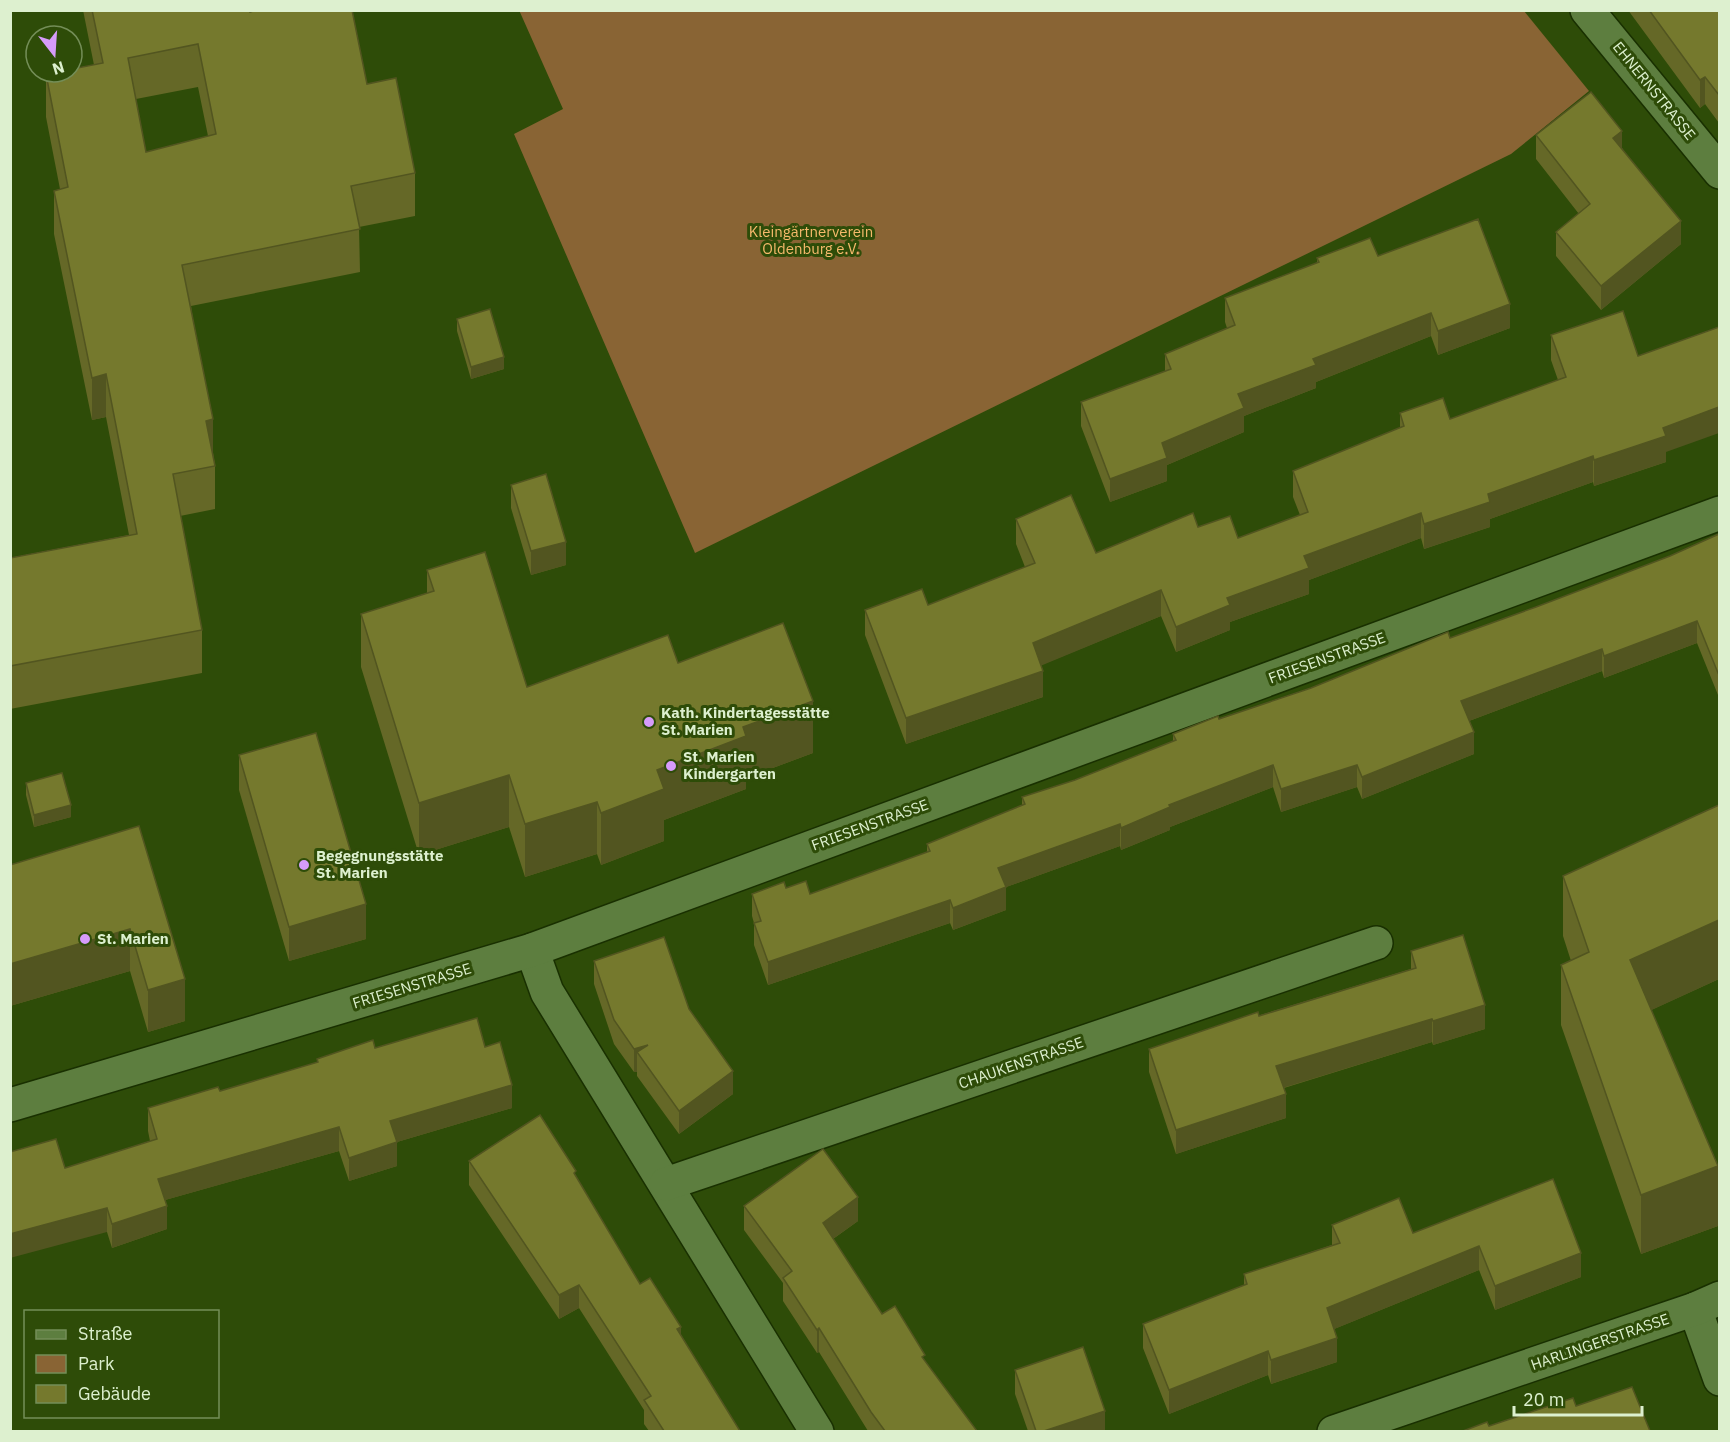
<svg xmlns="http://www.w3.org/2000/svg" width="1730" height="1442" font-family="'IBM Plex Sans',sans-serif">
  <style>
    .green { fill: #896434 }
    .lines { fill: none; stroke-linecap: round; stroke-linejoin: round }
    .minor-casing { stroke: #193000; stroke-width: 36 }
    .minor { stroke: #5d7e3f; stroke-width: 33 }
    .wall { fill: #656827; fill-rule: evenodd }
    .shaded-wall { fill: #525520 }
    .building { fill: #75792d; stroke: #525520; stroke-width: 1.5; fill-rule: evenodd }
    .poi-dot { fill: #d69bfa; stroke: #2e4c08; stroke-width: 2 }
    .labels { text-anchor: middle; stroke-width: 6; stroke-linejoin: round; paint-order: stroke }
    .street-label { font-size: 15px; fill: #ddf0cf; stroke: #2e4c08 }
    .park-label { font-size: 15px; fill: #f6b96c; stroke: #2e4c08 }
    .poi-label { font-size: 15px; font-weight: bold; fill: #ddf0cf; stroke: #2e4c08; text-anchor: start }
  </style>
  <rect width="100%" height="100%" fill="#2e4c08"/>
  <polygon class="green" points="519,10 1524,11 1589,91 1511,154 695,553 514,134 563,109"/>
  <g class="lines">
    <g class="minor-casing">
      <g id="minor">
        <polyline points="1587,10 1720,172"/>
        <polyline points="532,950 547,992 817,1432"/>
        <polyline points="10,1105 532,950 1720,513"/>
        <polyline points="666,1184 1376,943"/>
        <polyline points="1695,1309 1720,1379"/>
        <polyline points="1334,1432 1695,1309 1720,1298"/>
      </g>
    </g>
    <use href="#minor" class="minor"/>
  </g>
  <g class="wall">
    <path d="M83,10H249L250,12L367,84L415,173V216L359,227L360,272L191,306L215,466V509L180,516L202,630V673L10,709V558L129,535L106,417L92,420L54,234V191L60,189L46,117V74L94,65ZM198,87L208,136L146,152L136,99Z"/>
    <polygon points="1628,10 1719,10 1719,123 1705,104 1700,108"/>
    <polygon points="1536,135 1622,148 1681,244 1601,310 1556,256 1556,232 1579,214 1536,159"/>
    <polygon points="1378,256 1510,328 1438,355 1431,336 1316,382 1316,388 1244,416 1244,432 1167,465 1167,481 1110,502 1081,426 1081,402 1165,371 1165,354 1227,328 1225,322 1225,298 1317,263 1317,258"/>
    <polygon points="457,319 504,369 471,379 457,331"/>
    <polygon points="1551,335 1666,452 1666,462 1594,486 1593,482 1490,519 1490,527 1424,549 1421,538 1309,580 1309,594 1230,622 1230,630 1176,652 1161,616 1041,665 1043,697 906,744 865,635 865,610 928,605 1025,567 1016,544 1016,519 1096,553 1198,527 1238,538 1300,515 1293,497 1293,471 1400,428 1400,413 1450,419 1558,380 1551,360"/>
    <polygon points="511,485 566,565 531,575 511,508"/>
    <polygon points="1719,534 1719,694 1718,695 1697,643 1604,678 1602,671 1469,721 1474,754 1362,799 1357,787 1281,812 1273,787 1170,827 1170,830 1121,850 1120,846 1006,887 1006,910 953,930 950,923 768,985 754,945 754,923 752,916 752,894 786,888 810,894 927,852 927,844 1022,805 1022,797 1075,780 1173,741 1173,734 1311,688 1536,607 1670,556"/>
    <polygon points="427,570 527,687 678,663 813,753 746,778 746,789 664,820 664,841 601,865 597,854 525,877 509,827 419,855 361,667 361,614 427,593"/>
    <polygon points="239,755 366,939 289,961 239,790"/>
    <polygon points="26,783 71,817 34,827 26,795"/>
    <polygon points="139,826 185,1021 148,1032 130,971 10,1006 10,865"/>
    <polygon points="1563,876 1719,979 1651,1010 1718,1226 1641,1254 1561,1025 1561,965 1571,961 1563,936"/>
    <polygon points="1411,951 1485,1029 1433,1045 1432,1042 1284,1088 1286,1118 1176,1154 1149,1072 1149,1049 1411,969"/>
    <polygon points="594,961 689,1009 733,1094 679,1134 637,1076 637,1072 634,1072 614,1044 594,984"/>
    <polygon points="485,1047 512,1108 397,1142 397,1166 349,1181 339,1151 165,1200 167,1229 112,1248 107,1232 65,1168 150,1141 148,1131 148,1108 220,1091 317,1063 317,1059 375,1048"/>
    <polygon points="469,1161 576,1177 640,1284 681,1335 740,1431 649,1431 644,1424 644,1410 579,1308 559,1319 469,1185"/>
    <polygon points="1553,1179 1581,1277 1495,1310 1479,1270 1334,1329 1337,1362 1271,1384 1268,1375 1169,1414 1143,1348 1143,1324 1244,1285 1244,1274 1332,1245 1332,1225 1413,1233"/>
    <polygon points="744,1206 858,1221 833,1239 882,1314 925,1362 977,1431 868,1431 819,1352 817,1353 783,1301 783,1283 744,1230"/>
    <polygon points="1015,1370 1105,1431 1028,1431 1015,1394"/>
  </g>
  <g class="shaded-wall">
    <polygon points="1705,77 1705,104 1700,108 1700,80"/>
    <polygon points="1622,131 1622,155 1613,138"/>
    <polygon points="1681,221 1681,244 1601,310 1601,286"/>
    <polygon points="1510,304 1510,328 1438,355 1438,331"/>
    <polygon points="1431,313 1431,336 1316,382 1316,388 1244,416 1244,432 1167,465 1167,481 1110,502 1110,479 1162,443 1238,394 1313,359"/>
    <polygon points="504,357 504,369 471,379 471,367"/>
    <polygon points="106,374 106,417 92,420 92,378"/>
    <polygon points="1719,407 1719,433 1666,452 1666,462 1594,486 1594,460 1663,428"/>
    <polygon points="213,419 213,461 206,421"/>
    <polygon points="1593,456 1593,482 1490,519 1490,527 1424,549 1424,524 1488,494"/>
    <polygon points="1421,513 1421,538 1309,580 1309,594 1230,622 1230,630 1176,652 1176,627 1227,598 1304,556"/>
    <polygon points="566,542 566,565 531,575 531,551"/>
    <polygon points="1161,590 1161,616 1033,669 1033,643"/>
    <polygon points="1697,621 1697,643 1604,678 1604,656"/>
    <polygon points="1602,649 1602,671 1461,724 1461,701"/>
    <polygon points="1043,671 1043,697 906,744 906,718"/>
    <polygon points="1719,672 1719,694 1718,695 1718,673"/>
    <polygon points="813,701 813,753 746,778 746,789 664,820 664,841 601,865 601,813 657,770 743,727"/>
    <polygon points="1474,732 1474,754 1362,799 1362,777"/>
    <polygon points="1273,765 1273,787 1170,827 1170,830 1121,850 1121,828 1169,805"/>
    <polygon points="1357,765 1357,787 1281,812 1281,789"/>
    <polygon points="509,775 509,827 419,855 419,803"/>
    <polygon points="597,802 597,854 525,877 525,824"/>
    <polygon points="71,805 71,817 34,827 34,815"/>
    <polygon points="1120,824 1120,846 998,890 998,868"/>
    <polygon points="1006,887 1006,910 953,930 953,908"/>
    <polygon points="950,900 950,923 768,985 768,962"/>
    <polygon points="366,904 366,939 289,961 289,927"/>
    <polygon points="1719,920 1719,979 1630,1020 1630,960"/>
    <polygon points="130,929 130,971 10,1006 10,964"/>
    <polygon points="185,979 185,1021 148,1032 148,990"/>
    <polygon points="1485,1005 1485,1029 1433,1045 1433,1021"/>
    <polygon points="1432,1019 1432,1042 1276,1090 1276,1066"/>
    <polygon points="648,1045 637,1052 637,1072 634,1072 634,1049"/>
    <polygon points="733,1071 733,1094 679,1134 679,1111"/>
    <polygon points="512,1085 512,1108 397,1142 397,1166 349,1181 349,1158 390,1121"/>
    <polygon points="1286,1094 1286,1118 1176,1154 1176,1130"/>
    <polygon points="339,1127 339,1151 158,1202 158,1179"/>
    <polygon points="1718,1166 1718,1226 1641,1254 1641,1195"/>
    <polygon points="858,1197 858,1221 823,1246 823,1223"/>
    <polygon points="167,1206 167,1229 112,1248 112,1224"/>
    <polygon points="107,1208 107,1232 10,1258 10,1234"/>
    <polygon points="1479,1246 1479,1270 1327,1332 1327,1308"/>
    <polygon points="1581,1253 1581,1277 1495,1310 1495,1286"/>
    <polygon points="579,1285 579,1308 559,1319 559,1295"/>
    <polygon points="681,1327 681,1350 677,1329"/>
    <polygon points="819,1328 819,1352 817,1353 817,1330"/>
    <polygon points="1337,1338 1337,1362 1271,1384 1271,1360"/>
    <polygon points="1268,1351 1268,1375 1169,1414 1169,1390"/>
    <polygon points="1105,1411 1105,1431 1044,1431"/>
  </g>
  <g class="building">
    <path d="M92,10H249L250,12L257,10H352L367,84L396,78L415,173L351,186L360,229L182,265L213,419L206,421L215,466L173,474L202,630L10,666V558L137,534L106,374L92,378L54,191L68,187L46,74L58,72H72V69L103,63ZM198,44L216,134L146,152L128,58Z"/>
    <polygon points="1649,10 1719,10 1719,95 1705,77 1700,80"/>
    <polygon points="1591,92 1622,131 1613,138 1681,221 1601,286 1556,232 1590,204 1536,135"/>
    <polygon points="1478,219 1510,304 1438,331 1431,313 1313,359 1316,365 1238,394 1244,408 1162,443 1167,458 1110,479 1081,402 1171,369 1165,354 1235,325 1225,298 1319,262 1317,258 1370,238 1378,256"/>
    <polygon points="490,309 504,357 471,367 457,319"/>
    <polygon points="1623,311 1638,356 1719,327 1719,407 1663,428 1666,436 1594,460 1593,456 1488,494 1490,502 1424,524 1421,513 1304,556 1309,568 1227,598 1230,605 1176,627 1161,590 1033,643 1043,671 906,718 865,610 922,589 928,605 1035,563 1016,519 1071,495 1096,553 1193,513 1198,527 1230,516 1238,538 1308,512 1293,471 1404,426 1400,413 1443,398 1450,419 1566,377 1551,335"/>
    <polygon points="546,474 566,542 531,551 511,485"/>
    <polygon points="1719,534 1719,672 1718,673 1697,621 1604,656 1602,649 1461,701 1474,732 1362,777 1357,765 1281,789 1273,765 1169,805 1170,807 1121,828 1120,824 998,868 1006,887 953,908 950,900 768,962 754,923 761,921 752,894 784,882 786,888 806,881 810,894 930,851 927,844 1025,804 1022,797 1075,780 1176,740 1173,734 1218,716 1219,719 1311,688 1448,632 1450,638 1536,607 1670,556"/>
    <polygon points="485,552 527,687 668,635 678,663 783,623 813,701 743,727 746,736 657,770 664,789 601,813 597,802 525,824 509,775 419,803 361,614 434,591 427,570"/>
    <polygon points="316,733 366,904 289,927 239,755"/>
    <polygon points="62,773 71,805 34,815 26,783"/>
    <polygon points="1719,805 1719,920 1630,960 1718,1166 1641,1195 1561,965 1589,952 1563,876"/>
    <polygon points="139,826 185,979 148,990 130,929 10,964 10,865"/>
    <polygon points="1463,935 1485,1005 1433,1021 1432,1019 1276,1066 1286,1094 1176,1130 1149,1049 1258,1012 1259,1016 1416,968 1411,951"/>
    <polygon points="664,937 689,1009 733,1071 679,1111 637,1052 648,1045 634,1049 614,1020 594,961"/>
    <polygon points="477,1018 485,1047 500,1042 512,1085 390,1121 397,1142 349,1158 339,1127 158,1179 167,1206 112,1224 107,1208 10,1234 10,1152 56,1139 65,1168 157,1139 148,1108 218,1087 220,1091 318,1062 317,1059 373,1040 375,1048"/>
    <polygon points="540,1115 576,1171 574,1173 640,1284 650,1278 681,1327 677,1329 740,1431 664,1431 644,1400 651,1396 579,1285 559,1295 469,1161"/>
    <polygon points="823,1149 858,1197 823,1223 882,1314 895,1306 925,1355 922,1357 977,1431 885,1431 871,1412 819,1328 817,1330 783,1278 792,1271 744,1206"/>
    <polygon points="1553,1179 1581,1253 1495,1286 1479,1246 1327,1308 1337,1338 1271,1360 1268,1351 1169,1390 1143,1324 1247,1284 1244,1274 1340,1243 1332,1225 1399,1198 1413,1233"/>
    <polygon points="1083,1347 1105,1411 1044,1431 1036,1431 1015,1370"/>
    <polygon points="1632,1387 1650,1431 1463,1431 1487,1422 1489,1426 1573,1398 1576,1406"/>
  </g>
  <g class="poi-dot">
    <circle cx="649" cy="722" r="6"/>
    <circle cx="671" cy="766" r="6"/>
    <circle cx="304" cy="865" r="6"/>
    <circle cx="85" cy="939" r="6"/>
  </g>
  <g class="labels">
    <g class="street-label">
      <text transform="translate(1654 91) rotate(51)" y="5">EHNERNSTRASSE</text>
      <text transform="translate(1327 658) rotate(-20)" y="5">FRIESENSTRASSE</text>
      <text transform="translate(870 825) rotate(-20)" y="5">FRIESENSTRASSE</text>
      <text transform="translate(412 986) rotate(-17)" y="5">FRIESENSTRASSE</text>
      <text transform="translate(1021 1063) rotate(-19)" y="5">CHAUKENSTRASSE</text>
      <text transform="translate(1600 1342) rotate(-19)" y="5">HARLINGERSTRASSE</text>
    </g>
    <g class="park-label">
      <text x="811" y="237">Kleingärtnerverein<tspan x="811" dy="17">Oldenburg e.V.</tspan></text>
    </g>
    <g class="poi-label">
      <text x="661" y="718">Kath. Kindertagesstätte<tspan x="661" dy="17">St. Marien</tspan></text>
      <text x="683" y="762">St. Marien<tspan x="683" dy="17">Kindergarten</tspan></text>
      <text x="316" y="861">Begegnungsstätte<tspan x="316" dy="17">St. Marien</tspan></text>
      <text x="97" y="944">St. Marien</text>
    </g>
  </g>
  <rect width="1730" height="1442" fill="none" stroke="#ddf0cf" stroke-width="24"/>
  <rect x="24" y="1310" width="195" height="108" fill="#2e4c08" stroke="#748e58" stroke-width="1.5"/>
  <rect x="36" y="1330" width="30" height="9" fill="#5d7e3f" stroke="#748e58" stroke-width="1.5"/>
  <text x="78" y="1340" font-size="18" fill="#ddf0cf">Straße</text>
  <rect x="36" y="1355" width="30" height="18" fill="#896434" stroke="#748e58" stroke-width="1.5"/>
  <text x="78" y="1370" font-size="18" fill="#ddf0cf">Park</text>
  <rect x="36" y="1385" width="30" height="18" fill="#75792d" stroke="#748e58" stroke-width="1.5"/>
  <text x="78" y="1400" font-size="18" fill="#ddf0cf">Gebäude</text>
  <g transform="translate(54 54) rotate(163)"><circle r="28" fill="#2e4c08" stroke="#748e58" stroke-width="1.5"/>
  <path d="M0-4.5L10 22L0 15L-10 22Z" fill="#d69bfa"/>
  <text y="-9" font-size="16" font-weight="bold" text-anchor="middle" fill="#ddf0cf">N</text>
  </g>
  <path d="M1514 1406v9h128v-9" fill="none" stroke="#ddf0cf" stroke-width="3"/>
  <text x="1523" y="1406" font-size="18" fill="#ddf0cf" stroke="#2e4c08" stroke-width="4.5" paint-order="stroke">20 m</text>
</svg>
